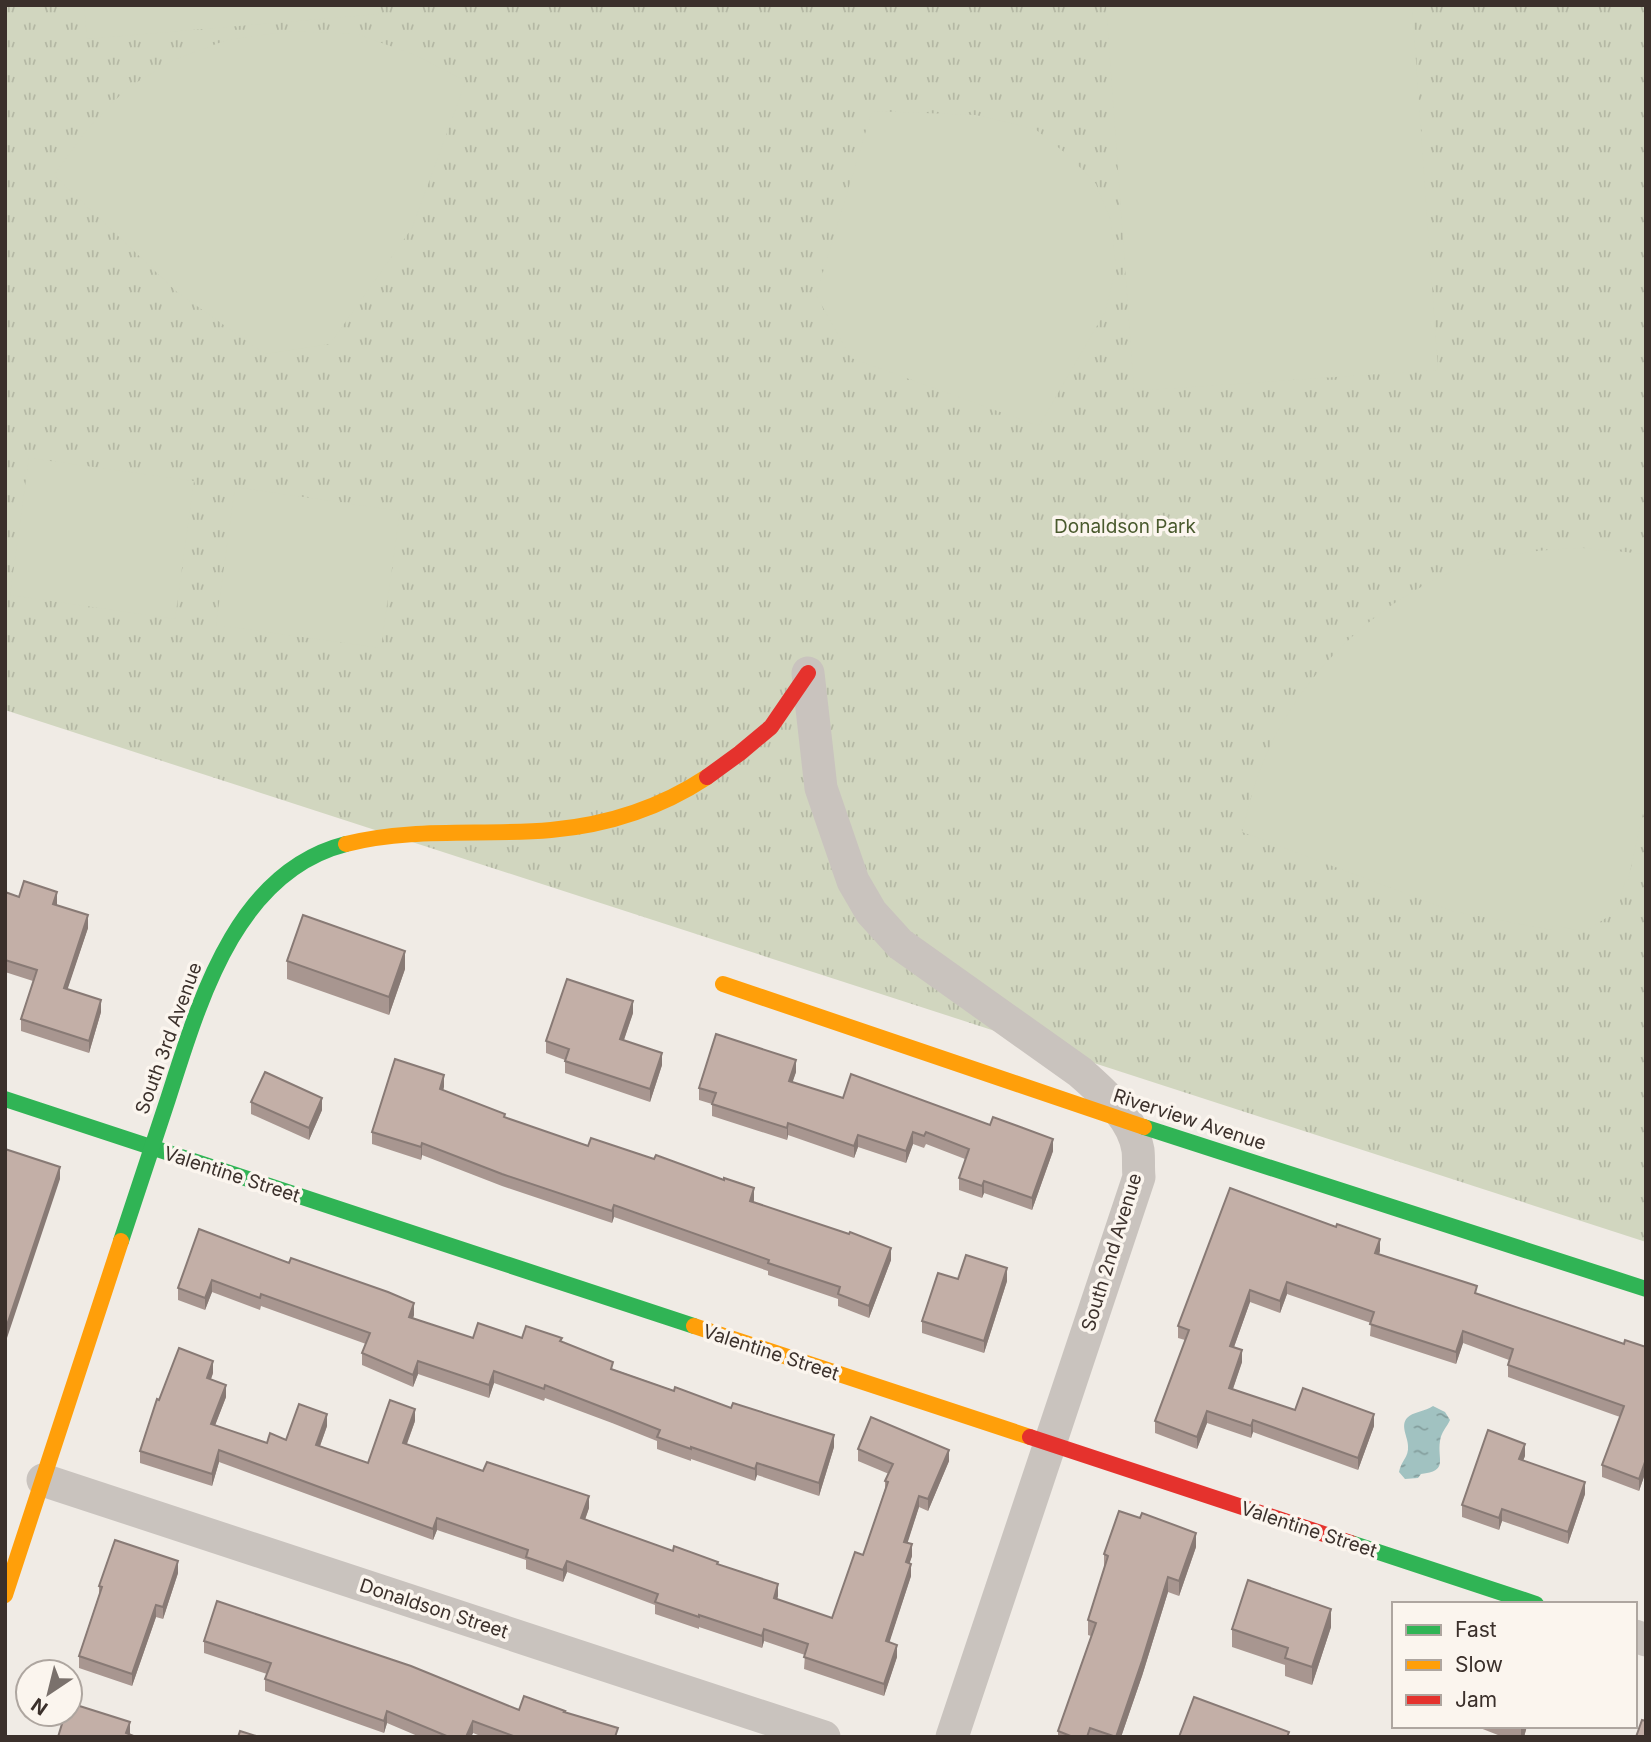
<svg xmlns="http://www.w3.org/2000/svg" width="1651" height="1742" font-family="Inter,sans-serif">
  <style>
    .park { fill: url(#park-tufts) }
    .pitch { fill: #d1d6bf }
    .water { fill: url(#water-ripples) }
    .lines { fill: none; stroke-linecap: round; stroke-linejoin: round }
    .street { stroke: #c9c3be; stroke-width: 33 }
    .fast { stroke: #30b455; stroke-width: 16 }
    .slow { stroke: #ff9f0a; stroke-width: 16 }
    .jam { stroke: #e5322d; stroke-width: 16 }
    .wall { fill: #a89690 }
    .shaded-wall { fill: #887a75 }
    .building { fill: #c3afa7; stroke: #887a75; stroke-width: 2 }
    .labels { text-anchor: middle; stroke-width: 7; stroke-linejoin: round; paint-order: stroke }
    .park-label { font-size: 19px; fill: #4a5a2e; stroke: #fbf5ee }
    .street-label { font-size: 19px; fill: #3b302b; stroke: #fbf5ee }
  </style>
  <defs>
    <pattern id="park-tufts" width="24" height="20" patternUnits="userSpaceOnUse" patternTransform="scale(1.75)"><rect width="24" height="20" fill="#d1d6bf"/><path d="M3 7l-1-3M5 7V3M7 7l1-3M15 17l-1-3M17 17v-4M19 17l1-3" fill="none" stroke="#b4b8a4"/></pattern>
    <pattern id="water-ripples" width="26" height="14" patternUnits="userSpaceOnUse" patternTransform="scale(1.75)"><rect width="26" height="14" fill="#a1c2c1"/><path d="M2 4q2-2 4 0t4 0M15 11q2-2 4 0t4 0" fill="none" stroke="#849e9d"/></pattern>
  </defs>
  <rect width="100%" height="100%" fill="#f0ebe5"/>
  <polygon class="park" points="5,5 1646,5 1646,1242 5,710"/>
  <g class="pitch">
    <polygon points="84,5 378,5 379,14 87,39"/>
    <polygon points="1106,5 1412,5 1438,370 1134,391"/>
    <polygon points="291,31 357,34 415,55 466,81 412,228 330,344 265,354 177,292 54,175 86,131 126,89 173,60 227,40"/>
    <polygon points="872,111 976,115 1035,129 1069,156 1096,184 1111,221 1116,268 1105,312 1039,426 851,358 816,295"/>
    <polygon points="29,458 194,481 175,619 10,595"/>
    <polygon points="235,487 400,511 381,648 216,625"/>
    <path d="M1583,548L1646,554V800L1628,881H1625L1617,911L1584,932L1554,925L1551,930L1452,911L1242,832C1248,810 1253,786 1262,765C1295,683 1362,614 1442,576C1482,556 1539,549 1583,548Z"/>
  </g>
  <path class="water" d="M1433,1406L1445,1412L1450,1420C1447,1427 1441,1432 1440,1441C1437,1460 1449,1471 1421,1474L1418,1478L1405,1479L1399,1472C1401,1461 1409,1457 1408,1446C1408,1437 1400,1426 1407,1418C1412,1412 1426,1411 1433,1406Z"/>
  <g class="lines">
    <g class="street">
      <path d="M808,673L821,788L853,881L871,912L900,944L1080,1072C1103,1093 1133,1117 1138,1150C1139,1159 1138,1168 1139,1177L952,1737"/>
      <polyline points="43,1480 824,1737"/>
      <polyline points="1635,1636 1646,1640"/>
    </g>
    <g class="fast">
      <polyline points="5,1099 694,1326"/>
      <polyline points="1144,1127 1646,1289"/>
      <path d="M121,1241C137,1194 152,1146 168,1099C199,1003 235,872 346,844"/>
      <polyline points="1351,1543 1536,1604"/>
    </g>
    <g class="slow">
      <path d="M346,844C413,827 483,836 551,830C607,825 660,808 707,777"/>
      <polyline points="723,984 1144,1127"/>
      <polyline points="694,1326 1030,1437"/>
      <polyline points="5,1595 121,1241"/>
    </g>
    <g class="jam">
      <polyline points="707,777 740,753 771,727 808,673"/>
      <polyline points="1030,1437 1351,1543"/>
    </g>
  </g>
  <g class="wall">
    <polygon points="5,892 19,897 57,904 57,905 88,928 67,989 101,1012 89,1053 21,1031 21,1019 33,981 5,972"/>
    <polygon points="287,961 405,969 389,1015 287,979"/>
    <polygon points="633,1013 624,1040 662,1065 650,1102 565,1073 565,1060 546,1053 546,1041"/>
    <polygon points="796,1072 792,1082 843,1098 1053,1151 1032,1210 984,1193 982,1198 959,1190 959,1178 965,1159 926,1144 924,1148 913,1144 906,1163 858,1147 854,1158 788,1135 787,1140 712,1116 712,1104 699,1100 699,1088"/>
    <polygon points="444,1087 443,1090 505,1118 754,1200 753,1202 891,1260 869,1318 838,1306 838,1299 768,1275 768,1271 614,1217 612,1223 502,1186 422,1155 421,1160 372,1144 372,1132"/>
    <polygon points="251,1102 322,1110 309,1140 251,1114"/>
    <polygon points="1336,1227 1380,1251 1379,1254 1477,1294 1624,1344 1646,1347 1646,1471 1639,1491 1602,1477 1602,1465 1620,1417 1508,1377 1508,1365 1509,1360 1463,1343 1456,1364 1370,1336 1371,1323 1287,1294 1280,1313 1250,1302 1234,1347 1242,1362 1233,1389 1295,1410 1374,1426 1358,1470 1253,1432 1251,1438 1207,1423 1197,1449 1155,1433 1155,1421 1185,1340 1178,1338 1178,1326"/>
    <polygon points="199,1229 414,1315 413,1318 473,1338 522,1338 562,1342 613,1369 834,1447 819,1496 757,1475 755,1481 691,1459 691,1461 657,1449 657,1441 612,1423 545,1398 544,1401 494,1383 489,1398 418,1374 413,1387 362,1365 362,1353 366,1344 261,1306 260,1310 212,1292 205,1310 178,1300 178,1288"/>
    <polygon points="958,1279 1007,1281 984,1353 922,1333 922,1321"/>
    <polygon points="213,1373 211,1379 226,1397 215,1425 267,1443 286,1440 327,1426 320,1446 368,1463 415,1421 407,1444 589,1508 585,1520 673,1551 718,1565 778,1596 777,1599 832,1618 863,1555 885,1489 885,1481 889,1474 858,1461 858,1449 949,1461 928,1511 919,1507 907,1543 912,1556 909,1564 911,1576 889,1642 897,1657 884,1696 804,1669 805,1655 764,1641 762,1648 699,1627 699,1629 655,1614 655,1605 567,1572 563,1582 526,1569 526,1560 437,1530 433,1540 219,1462 212,1486 140,1463 140,1451 159,1400"/>
    <polygon points="1525,1456 1523,1460 1585,1494 1568,1544 1502,1521 1499,1530 1462,1517 1462,1505"/>
    <polygon points="1196,1547 1179,1596 1168,1592 1142,1676 1121,1737 1058,1737 1058,1731 1091,1636 1088,1635 1088,1620 1104,1569 1104,1554"/>
    <polygon points="178,1573 163,1619 156,1617 132,1686 79,1668 79,1656 99,1595 99,1586"/>
    <polygon points="1331,1627 1312,1685 1285,1676 1285,1665 1232,1647 1232,1629"/>
    <polygon points="204,1641 519,1710 565,1712 618,1737 483,1737 473,1733 471,1737 420,1737 387,1723 384,1733 265,1691 265,1679 267,1674 204,1653"/>
    <polygon points="1394,1658 1394,1679 1392,1679 1392,1661"/>
    <polygon points="1475,1726 1527,1726 1524,1737 1503,1737"/>
  </g>
  <g class="shaded-wall">
    <polygon points="57,892 57,904 53,916 53,904"/>
    <polygon points="88,915 88,928 64,1000 64,988"/>
    <polygon points="405,951 405,969 389,1015 389,997"/>
    <polygon points="101,1000 101,1012 89,1053 89,1041"/>
    <polygon points="633,1001 633,1013 620,1051 620,1039"/>
    <polygon points="662,1053 662,1065 650,1102 650,1089"/>
    <polygon points="796,1060 796,1072 789,1093 789,1081"/>
    <polygon points="444,1075 444,1087 440,1101 440,1089"/>
    <polygon points="322,1098 322,1110 309,1140 309,1128"/>
    <polygon points="788,1123 788,1135 787,1140 787,1128"/>
    <polygon points="913,1132 913,1144 906,1163 906,1151"/>
    <polygon points="858,1135 858,1147 854,1158 854,1146"/>
    <polygon points="1053,1139 1053,1151 1032,1210 1032,1198"/>
    <polygon points="422,1143 422,1155 421,1160 421,1147"/>
    <polygon points="60,1167 60,1179 5,1344 5,1331"/>
    <polygon points="984,1181 984,1193 982,1198 982,1186"/>
    <polygon points="754,1188 754,1200 750,1213 750,1201"/>
    <polygon points="614,1205 614,1217 612,1223 612,1211"/>
    <polygon points="1380,1239 1380,1251 1375,1265 1375,1253"/>
    <polygon points="891,1248 891,1260 869,1318 869,1306"/>
    <polygon points="1007,1268 1007,1281 984,1353 984,1341"/>
    <polygon points="212,1280 212,1292 205,1310 205,1298"/>
    <polygon points="1287,1282 1287,1294 1280,1313 1280,1301"/>
    <polygon points="1250,1290 1250,1302 1230,1358 1230,1346"/>
    <polygon points="414,1303 414,1315 409,1329 409,1317"/>
    <polygon points="1463,1331 1463,1343 1456,1364 1456,1352"/>
    <polygon points="1242,1350 1242,1362 1229,1400 1229,1388"/>
    <polygon points="213,1361 213,1373 207,1390 207,1378"/>
    <polygon points="418,1361 418,1374 413,1387 413,1375"/>
    <polygon points="494,1371 494,1383 489,1398 489,1385"/>
    <polygon points="226,1385 226,1397 211,1436 211,1424"/>
    <polygon points="415,1409 415,1421 403,1454 403,1443"/>
    <polygon points="1207,1411 1207,1423 1197,1449 1197,1437"/>
    <polygon points="327,1414 327,1426 316,1457 316,1445"/>
    <polygon points="1374,1414 1374,1426 1358,1470 1358,1458"/>
    <polygon points="1253,1420 1253,1432 1251,1438 1251,1426"/>
    <polygon points="834,1435 834,1447 819,1496 819,1483"/>
    <polygon points="1525,1444 1525,1456 1519,1471 1519,1459"/>
    <polygon points="219,1450 219,1462 212,1486 212,1474"/>
    <polygon points="949,1450 949,1461 928,1511 928,1499"/>
    <polygon points="1646,1459 1646,1471 1639,1491 1639,1479"/>
    <polygon points="757,1463 757,1475 755,1481 755,1469"/>
    <polygon points="1585,1482 1585,1494 1568,1544 1568,1532"/>
    <polygon points="589,1496 589,1508 581,1530 581,1518"/>
    <polygon points="919,1496 919,1507 904,1554 904,1542"/>
    <polygon points="1502,1509 1502,1521 1499,1530 1499,1518"/>
    <polygon points="437,1518 437,1530 433,1540 433,1529"/>
    <polygon points="1196,1533 1196,1547 1179,1596 1179,1581"/>
    <polygon points="912,1544 912,1556 906,1574 906,1562"/>
    <polygon points="178,1561 178,1573 163,1619 163,1607"/>
    <polygon points="567,1561 567,1572 563,1582 563,1570"/>
    <polygon points="911,1564 911,1576 886,1653 886,1641"/>
    <polygon points="1168,1577 1168,1592 1142,1676 1121,1737 1116,1737"/>
    <polygon points="778,1584 778,1596 774,1610 774,1598"/>
    <polygon points="156,1605 156,1617 132,1686 132,1674"/>
    <polygon points="1331,1609 1331,1627 1312,1685 1312,1667"/>
    <polygon points="764,1629 764,1641 762,1648 762,1636"/>
    <polygon points="897,1645 897,1657 884,1696 884,1684"/>
    <polygon points="387,1711 387,1723 384,1733 384,1721"/>
    <polygon points="473,1721 473,1733 471,1737 466,1737"/>
    <polygon points="130,1722 130,1736 126,1733"/>
    <polygon points="1521,1726 1527,1726 1524,1737 1521,1737"/>
  </g>
  <g class="building">
    <polygon points="24,881 57,892 53,904 88,915 64,988 101,1000 89,1041 21,1019 37,970 5,960 5,892 19,897"/>
    <polygon points="303,915 405,951 389,997 287,961"/>
    <polygon points="567,979 633,1001 620,1039 662,1053 650,1089 565,1061 569,1049 546,1041"/>
    <polygon points="716,1034 796,1060 789,1081 843,1098 851,1074 990,1125 993,1117 1053,1139 1032,1198 984,1181 982,1186 959,1178 969,1149 926,1132 924,1136 913,1132 906,1151 858,1135 854,1146 788,1123 787,1128 712,1104 716,1093 699,1088"/>
    <polygon points="395,1059 444,1075 440,1089 505,1114 504,1117 588,1146 591,1138 654,1159 656,1155 724,1180 724,1178 754,1188 750,1201 849,1234 850,1232 891,1248 869,1306 838,1294 840,1287 768,1263 769,1260 614,1205 612,1211 502,1174 422,1143 421,1147 372,1132"/>
    <polygon points="265,1072 322,1098 309,1128 251,1102"/>
    <polygon points="5,1149 60,1167 5,1331"/>
    <polygon points="1230,1188 1336,1227 1337,1224 1380,1239 1375,1253 1477,1286 1475,1293 1624,1344 1625,1340 1646,1347 1646,1459 1639,1479 1602,1465 1624,1406 1508,1365 1513,1349 1463,1331 1456,1352 1370,1324 1374,1312 1287,1282 1280,1301 1250,1290 1230,1346 1242,1350 1229,1388 1295,1410 1303,1388 1374,1414 1358,1458 1253,1420 1251,1426 1207,1411 1197,1437 1155,1421 1189,1330 1178,1326"/>
    <polygon points="199,1229 289,1263 291,1258 388,1292 414,1303 409,1317 473,1338 478,1323 522,1338 526,1326 562,1338 560,1341 613,1362 611,1369 674,1391 675,1387 731,1408 733,1403 834,1435 819,1483 757,1463 755,1469 691,1447 691,1449 657,1437 660,1430 612,1411 545,1385 544,1389 494,1371 489,1385 418,1361 413,1375 362,1353 370,1333 261,1294 260,1298 212,1280 205,1298 178,1288"/>
    <polygon points="966,1255 1007,1268 984,1341 922,1321 938,1273 958,1279"/>
    <polygon points="179,1348 213,1361 207,1378 226,1385 211,1424 267,1443 270,1433 286,1440 299,1404 327,1414 316,1445 368,1463 390,1400 415,1409 403,1443 483,1471 487,1462 589,1496 581,1518 673,1551 674,1546 718,1562 717,1564 778,1584 774,1598 832,1618 855,1552 863,1555 888,1482 885,1481 893,1464 858,1449 871,1417 949,1450 928,1499 919,1496 904,1542 912,1544 906,1562 911,1564 886,1641 897,1645 884,1684 804,1657 808,1644 764,1629 762,1636 699,1615 699,1617 655,1602 658,1594 567,1561 563,1570 526,1557 528,1550 437,1518 433,1529 219,1450 212,1474 140,1451 157,1399 159,1400"/>
    <polygon points="1488,1430 1525,1444 1519,1459 1585,1482 1568,1532 1502,1509 1499,1518 1462,1505"/>
    <polygon points="1119,1511 1140,1518 1142,1513 1196,1533 1179,1581 1168,1577 1142,1661 1116,1737 1090,1728 1087,1737 1073,1737 1058,1731 1096,1623 1088,1620 1108,1556 1104,1554"/>
    <polygon points="115,1540 178,1561 163,1607 156,1605 132,1674 79,1656 102,1587 99,1586"/>
    <polygon points="1248,1580 1331,1609 1312,1667 1285,1658 1288,1648 1232,1629"/>
    <polygon points="217,1601 411,1666 519,1710 524,1696 565,1711 564,1712 618,1728 615,1737 516,1737 473,1721 466,1737 449,1737 387,1711 384,1721 265,1679 271,1663 204,1641"/>
    <polygon points="1194,1697 1289,1732 1287,1737 1179,1737"/>
    <polygon points="70,1703 130,1722 126,1733 136,1737 58,1737 65,1714 70,1714"/>
    <polygon points="1642,1720 1646,1721 1646,1737 1636,1737"/>
    <polygon points="240,1731 259,1737 238,1737"/>
  </g>
  <g class="labels">
    <g class="park-label">
      <text x="1125" y="533">Donaldson Park</text>
    </g>
    <g class="street-label">
      <text transform="translate(168 1038) rotate(-70)" y="7">South 3rd Avenue</text>
      <text transform="translate(1190 1119) rotate(18)" y="7">Riverview Avenue</text>
      <text transform="translate(232 1174) rotate(18)" y="7">Valentine Street</text>
      <text transform="translate(1111 1252) rotate(-73)" y="7">South 2nd Avenue</text>
      <text transform="translate(771 1352) rotate(18)" y="7">Valentine Street</text>
      <text transform="translate(1309 1529) rotate(18)" y="7">Valentine Street</text>
      <text transform="translate(434 1608) rotate(18)" y="7">Donaldson Street</text>
    </g>
  </g>
  <rect width="1651" height="1742" fill="none" stroke="#3b302b" stroke-width="14"/>
  <rect x="1392" y="1602" width="245" height="126" fill="#fbf5ee" stroke="#aea6a0" stroke-width="2"/>
  <rect x="1406" y="1625" width="35" height="10" fill="#30b455" stroke="#aea6a0" stroke-width="2"/>
  <text x="1455" y="1637" font-size="21" fill="#3b302b">Fast</text>
  <rect x="1406" y="1660" width="35" height="10" fill="#ff9f0a" stroke="#aea6a0" stroke-width="2"/>
  <text x="1455" y="1672" font-size="21" fill="#3b302b">Slow</text>
  <rect x="1406" y="1695" width="35" height="10" fill="#e5322d" stroke="#aea6a0" stroke-width="2"/>
  <text x="1455" y="1707" font-size="21" fill="#3b302b">Jam</text>
  <g transform="translate(49 1693) rotate(215)"><circle r="33" fill="#fbf5ee" stroke="#aea6a0" stroke-width="2"/>
  <path d="M0-5L12 26L0 18L-12 26Z" fill="#7a716c"/>
  <text y="-10" font-size="19" font-weight="bold" text-anchor="middle" fill="#3b302b">N</text>
  </g>
</svg>
